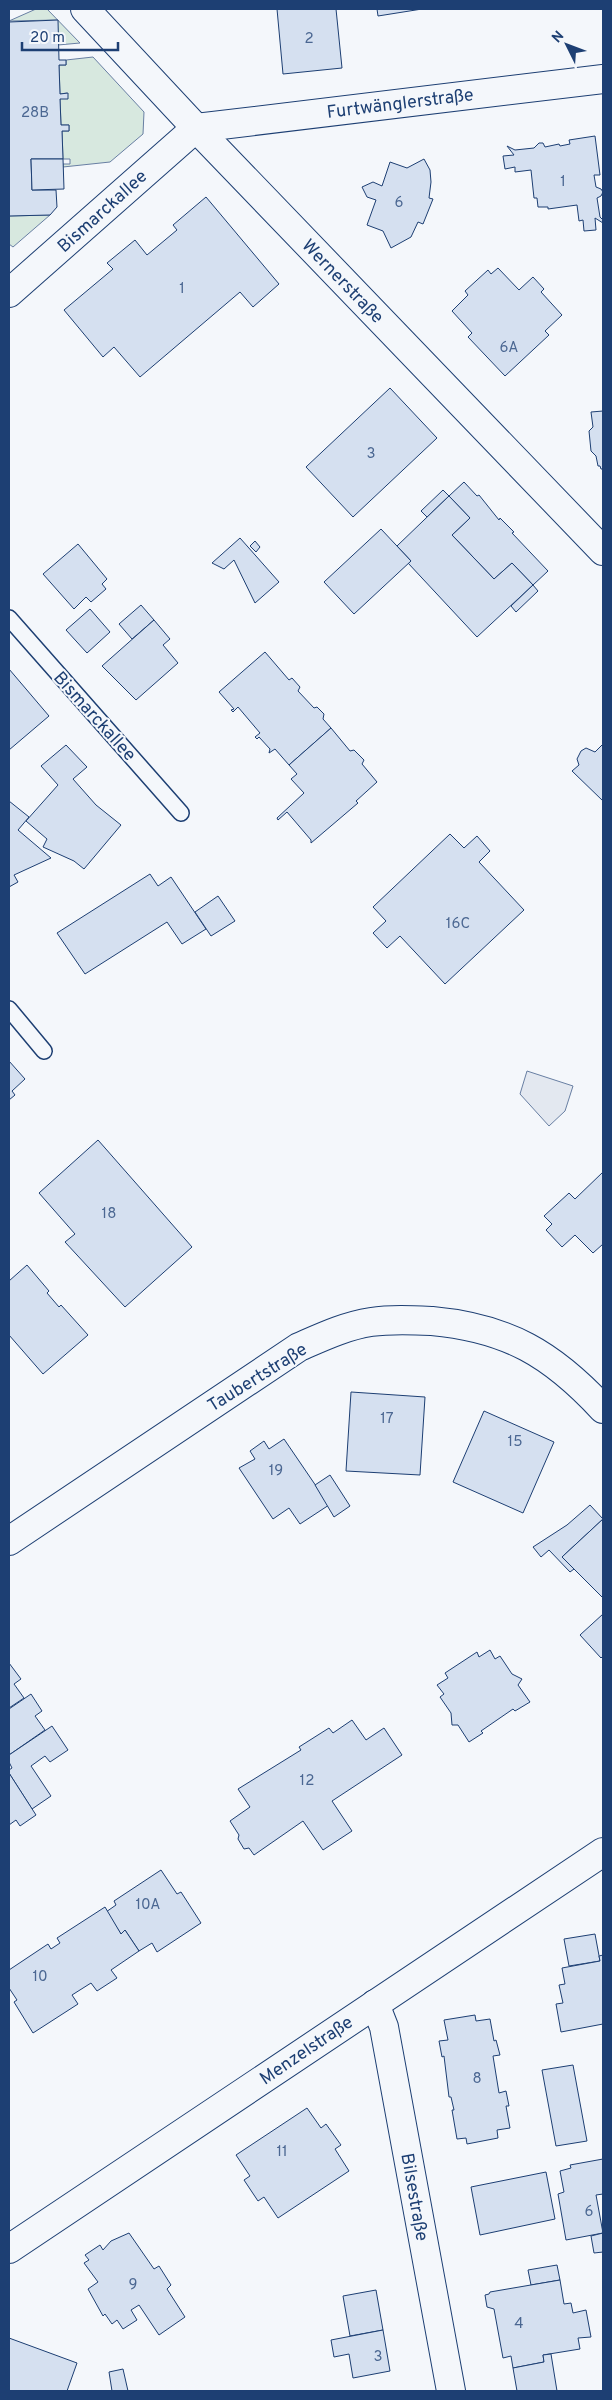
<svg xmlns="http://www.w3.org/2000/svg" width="612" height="2400" font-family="Overpass,sans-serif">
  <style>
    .green { fill: #d7e8df; stroke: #687fa3 }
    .parking { fill: #e3e8f0; stroke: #687fa3 }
    .building { fill: #d5e0f0; stroke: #1d3f73 }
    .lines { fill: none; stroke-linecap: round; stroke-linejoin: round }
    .service-casing { stroke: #1d3f73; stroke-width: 18 }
    .minor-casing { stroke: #1d3f73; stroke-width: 30 }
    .service { stroke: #f4f7fb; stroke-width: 15 }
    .minor { stroke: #f4f7fb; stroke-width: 28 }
    .labels { text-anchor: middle; stroke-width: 4; stroke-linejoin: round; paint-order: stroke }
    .number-label { font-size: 15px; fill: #4b6792 }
    .street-label { font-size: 18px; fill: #1d3f73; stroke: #f4f7fb }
  </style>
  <rect width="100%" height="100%" fill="#f4f7fb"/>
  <g class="green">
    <polygon points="36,9 47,9 80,43 58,45 57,20 9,21"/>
    <polygon points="93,57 144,112 143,134 110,162 63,167 63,164 70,164 70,159 63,159 62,131 69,131 69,125 61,125 60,99 67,93 60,94 59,65 66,65 66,60"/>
    <polygon points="50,215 13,247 9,244 9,216"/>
  </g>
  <polygon class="parking" points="527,1071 573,1086 565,1111 549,1126 520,1094"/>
  <g class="building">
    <polygon points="277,9 336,9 342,68 283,74"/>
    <polygon points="377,9 422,9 378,16"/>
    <polygon points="58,20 59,60 66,60 66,65 59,65 60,94 68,93 68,99 60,99 61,125 69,125 69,131 62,131 63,159 31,159 32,190 56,190 57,207 50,215 9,216 9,22"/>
    <polygon points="595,136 600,175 594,175 596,187 601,189 603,192 601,196 597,198 600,217 603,220 603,223 595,218 596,230 584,231 583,220 579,221 577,205 548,209 548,207 538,207 537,198 534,198 531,170 515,172 515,167 505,169 503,156 514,155 507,146 515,150 534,148 539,143 543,143 545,147 559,144 560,146 570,144 569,140"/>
    <polygon points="31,159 63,159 64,189 32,190"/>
    <polygon points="424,159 430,170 431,182 429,198 433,199 423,224 418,222 411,237 391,248 383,231 367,225 376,200 367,197 362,187 373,182 382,186 390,162 407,168"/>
    <polygon points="206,197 279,284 253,307 240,292 140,377 114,347 103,357 64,310 113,269 107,263 135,240 147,255 177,230 173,225"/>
    <polygon points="498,268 519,290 533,277 544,289 541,292 562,315 545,331 549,335 505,376 468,337 472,333 452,311 468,295 465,291 488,270 491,274"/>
    <polygon points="390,388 437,438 353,517 306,467"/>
    <polygon points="603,411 603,469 601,469 600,466 598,466 596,456 591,451 589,431 593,427 591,412"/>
    <polygon points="464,482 477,496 479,495 499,520 500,518 514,532 512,533 548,571 533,585 512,563 494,579 452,535 470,518 449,496"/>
    <polygon points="443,490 449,496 427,517 421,511"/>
    <polygon points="449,496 470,518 452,535 494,579 512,563 533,585 477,637 408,563 411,561 397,546"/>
    <polygon points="381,529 411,561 354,614 324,582"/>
    <polygon points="240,538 279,582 255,603 234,560 224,569 212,563"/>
    <polygon points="255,541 260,547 256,552 250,546"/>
    <polygon points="78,544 107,579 102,584 106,589 91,602 86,597 74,609 43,574"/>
    <polygon points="533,585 538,591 516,612 511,606"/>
    <polygon points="141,605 154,620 132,639 119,624"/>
    <polygon points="90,609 110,632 87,653 66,630"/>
    <polygon points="154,620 170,639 163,645 178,663 136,700 102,666"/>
    <polygon points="265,652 289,680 292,678 300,687 298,691 314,708 317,707 324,714 323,719 331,728 289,765 275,749 269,753 270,749 259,737 257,739 255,737 260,733 238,707 233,712 231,710 234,709 219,692"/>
    <polygon points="9,669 49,716 9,750"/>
    <polygon points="331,728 350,751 354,750 364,760 362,764 377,782 356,801 358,803 311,843 311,840 287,812 278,820 277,818 304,793 291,779 297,774 289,765"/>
    <polygon points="603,744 603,801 572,771 579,765 577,759 581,751 586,748 595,752"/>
    <polygon points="66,745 87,767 73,779 96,805 121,825 84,869 74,861 43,847 47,839 26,821 58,785 41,766"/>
    <polygon points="9,801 29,817 18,830 51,858 14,875 18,882 9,887"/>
    <polygon points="450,834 464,848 477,836 490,851 479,862 524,910 445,984 400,936 387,948 373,933 386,921 373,907"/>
    <polygon points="150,874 158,886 171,877 206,929 182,944 167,922 85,974 57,933"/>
    <polygon points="218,896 235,921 211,936 195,912"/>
    <polygon points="9,1061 25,1079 12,1091 15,1095 9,1100"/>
    <polygon points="98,1140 192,1247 125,1307 65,1242 75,1234 39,1193"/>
    <polygon points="603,1172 603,1244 593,1253 575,1235 562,1247 546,1230 552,1224 544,1216 569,1193 575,1199"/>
    <polygon points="27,1265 49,1291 47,1293 59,1307 61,1305 88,1335 43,1374 9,1335 9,1281"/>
    <polygon points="351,1392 425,1397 420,1475 346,1471"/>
    <polygon points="484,1411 554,1442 523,1513 453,1482"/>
    <polygon points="284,1439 329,1505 300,1524 289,1508 273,1519 239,1468 255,1459 250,1451 264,1441 269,1449"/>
    <polygon points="330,1475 350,1506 334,1517 315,1485"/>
    <polygon points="590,1505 603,1519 562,1557 574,1569 570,1572 549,1550 541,1557 533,1547 567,1525"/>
    <polygon points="603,1519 603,1598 562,1557"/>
    <polygon points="603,1614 603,1656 601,1658 580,1635"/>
    <polygon points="490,1650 495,1659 500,1656 512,1674 522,1679 518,1685 530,1702 515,1711 513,1709 481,1731 483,1733 469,1742 458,1725 452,1725 451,1713 440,1697 444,1694 437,1685 448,1678 445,1673 477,1652 479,1657"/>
    <polygon points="9,1663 21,1679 14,1684 24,1698 9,1708"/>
    <polygon points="31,1694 42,1711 35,1716 45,1730 9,1755 9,1709"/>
    <polygon points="352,1720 366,1740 384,1728 402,1755 332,1801 352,1831 323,1850 303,1821 254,1855 249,1848 244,1849 238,1839 239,1835 230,1821 250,1807 238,1789 301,1750 299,1747 329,1728 333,1733"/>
    <polygon points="52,1726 68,1750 50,1762 45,1756 31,1766 51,1796 32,1809 9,1773 9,1770 12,1768 9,1762 9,1755"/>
    <polygon points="9,1773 36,1815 20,1826 16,1820 9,1825"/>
    <polygon points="161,1870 177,1894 181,1892 201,1923 157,1952 152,1943 139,1951 125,1930 121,1934 106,1912 116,1905 114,1901"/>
    <polygon points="105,1907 121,1934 125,1930 139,1951 111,1970 117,1978 97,1991 91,1983 72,1995 78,2004 33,2033 14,2002 17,2000 9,1988 9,1970 48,1944 51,1949 60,1943 57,1938"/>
    <polygon points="595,1934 600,1961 569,1966 564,1939"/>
    <polygon points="603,1955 603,2024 561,2032 556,2004 563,2003 559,1985 565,1984 562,1968 600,1961 599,1956"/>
    <polygon points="475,2015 476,2021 490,2019 494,2041 496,2040 500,2055 493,2056 499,2093 506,2091 509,2106 506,2106 510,2128 497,2130 498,2138 467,2144 466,2138 457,2139 452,2110 454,2110 451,2097 449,2097 444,2056 442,2057 439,2041 448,2040 444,2020"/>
    <polygon points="573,2065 587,2141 556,2146 542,2070"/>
    <polygon points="307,2108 321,2128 326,2124 341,2145 335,2149 349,2171 278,2218 264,2197 258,2201 244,2180 250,2176 236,2155"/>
    <polygon points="603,2159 603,2194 596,2195 603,2233 566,2240 558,2194 564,2192 560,2171 571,2168 570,2165"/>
    <polygon points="546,2172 555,2219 480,2235 471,2187"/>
    <polygon points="129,2233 154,2269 159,2266 171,2285 167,2289 185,2317 159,2335 139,2305 131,2310 137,2320 123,2329 117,2320 112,2324 105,2314 103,2316 88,2289 98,2282 84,2263 89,2260 85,2255 100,2245 103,2250 111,2241"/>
    <polygon points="603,2233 603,2252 594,2253 591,2236"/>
    <polygon points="557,2265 560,2280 531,2285 528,2270"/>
    <polygon points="560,2280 564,2304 571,2303 573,2313 586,2310 591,2337 578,2338 580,2349 543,2355 544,2362 513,2368 511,2356 503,2358 494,2309 487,2307 485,2295 489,2294 490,2292"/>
    <polygon points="376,2290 383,2330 350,2336 343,2296"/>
    <polygon points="383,2330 390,2371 353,2378 349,2354 334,2357 331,2340"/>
    <polygon points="9,2338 77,2363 67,2391 9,2391"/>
    <polygon points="551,2354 557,2391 517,2391 513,2368 544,2362 543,2355"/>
    <polygon points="123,2369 128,2391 112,2391 109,2372"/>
  </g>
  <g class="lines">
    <g class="service-casing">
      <g id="service">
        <polyline points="9,618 181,813"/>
        <polyline points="9,1009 44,1051"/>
      </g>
    </g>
    <g class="minor-casing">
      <g id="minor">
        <polyline points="85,9 196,128 603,551"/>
        <polyline points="196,128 603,79"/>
        <polyline points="9,293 196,128"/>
        <path d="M9,1541L299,1347C322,1337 345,1326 371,1322C391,1319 411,1320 432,1321C508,1328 552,1354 603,1409"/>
        <polyline points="375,2004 384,2027 451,2391"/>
        <polyline points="9,2249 603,1852"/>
      </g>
    </g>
    <use href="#service" class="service"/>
    <use href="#minor" class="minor"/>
  </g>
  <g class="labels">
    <g class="number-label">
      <text x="309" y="43">2</text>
      <text x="35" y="117">28B</text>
      <text x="563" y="186">1</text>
      <text x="399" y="207">6</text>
      <text x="182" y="293">1</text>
      <text x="509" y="352">6A</text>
      <text x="371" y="458">3</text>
      <text x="458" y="928">16C</text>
      <text x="109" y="1218">18</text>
      <text x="387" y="1423">17</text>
      <text x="515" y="1446">15</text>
      <text x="276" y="1475">19</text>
      <text x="307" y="1785">12</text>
      <text x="148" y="1909">10A</text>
      <text x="40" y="1981">10</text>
      <text x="477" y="2083">8</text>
      <text x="282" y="2156">11</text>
      <text x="589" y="2216">6</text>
      <text x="133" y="2289">9</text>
      <text x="519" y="2328">4</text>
      <text x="378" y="2361">3</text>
    </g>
    <g class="street-label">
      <text transform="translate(400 103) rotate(-7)" y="6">Furtwänglerstraße</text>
      <text transform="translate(102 211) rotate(-42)" y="6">Bismarckallee</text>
      <text transform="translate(343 281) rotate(46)" y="6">Wernerstraße</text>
      <text transform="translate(95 716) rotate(48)" y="6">Bismarckallee</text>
      <text transform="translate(257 1377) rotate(-32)" y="6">Taubertstraße</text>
      <text transform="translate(306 2050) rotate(-34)" y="6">Menzelstraße</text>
      <text transform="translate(415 2197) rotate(80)" y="6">Bilsestraße</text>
    </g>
  </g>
  <rect width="612" height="2400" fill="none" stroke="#1d3f73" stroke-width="20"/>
  <g transform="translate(567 45) rotate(312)" stroke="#f4f7fb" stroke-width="4" paint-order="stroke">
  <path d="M0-4L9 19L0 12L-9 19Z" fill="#1d3f73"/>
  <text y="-8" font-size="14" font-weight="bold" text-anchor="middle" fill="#1d3f73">N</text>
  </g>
  <path d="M22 42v8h96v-8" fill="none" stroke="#1d3f73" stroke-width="2.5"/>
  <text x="30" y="42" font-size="15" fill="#1d3f73" stroke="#f4f7fb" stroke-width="4" paint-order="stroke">20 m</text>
</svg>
